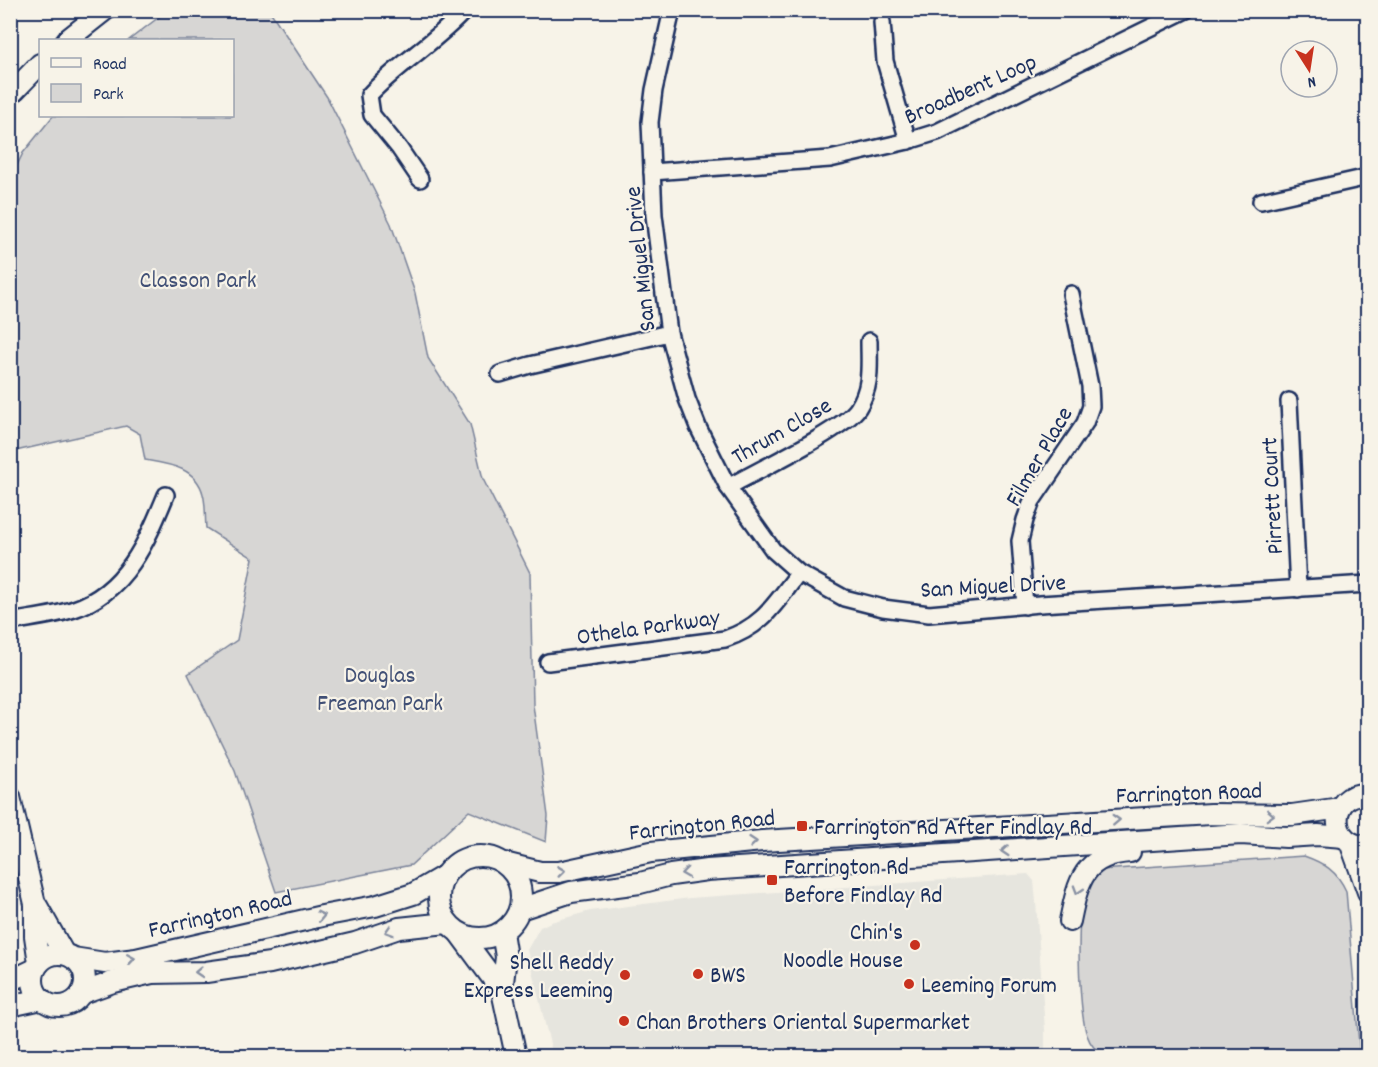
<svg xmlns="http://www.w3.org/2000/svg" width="1378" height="1067" font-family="Dekko,sans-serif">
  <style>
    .built { fill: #e6e5de }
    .green { fill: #d7d6d4; stroke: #798299; stroke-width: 1.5 }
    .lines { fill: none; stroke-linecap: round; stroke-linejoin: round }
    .street-casing { stroke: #1b2f5e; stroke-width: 20 }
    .secondary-casing { stroke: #1b2f5e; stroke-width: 24 }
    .street { stroke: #f7f3e8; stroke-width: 15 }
    .secondary { stroke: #f7f3e8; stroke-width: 20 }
    .oneway { stroke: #8991a3 }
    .poi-dot { fill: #c8321e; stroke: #f7f3e8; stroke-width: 2 }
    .labels { text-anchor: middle; stroke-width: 4.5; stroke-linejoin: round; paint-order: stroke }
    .street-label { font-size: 24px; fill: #1b2f5e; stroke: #f7f3e8 }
    .park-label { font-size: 24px; fill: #415076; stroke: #f7f3e8 }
    .poi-label { font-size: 24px; fill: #1b2f5e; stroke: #f7f3e8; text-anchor: start }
  </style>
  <rect width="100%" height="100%" fill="#f7f3e8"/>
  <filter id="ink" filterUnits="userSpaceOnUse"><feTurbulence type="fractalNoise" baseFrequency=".0167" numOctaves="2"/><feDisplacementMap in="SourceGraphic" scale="12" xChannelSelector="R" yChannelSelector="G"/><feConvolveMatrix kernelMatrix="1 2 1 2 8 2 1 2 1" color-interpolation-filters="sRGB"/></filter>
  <g filter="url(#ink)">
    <polygon class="built" points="1028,874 1034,881 1036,902 1045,1030 1045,1056 553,1056 527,950 540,927 551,922 590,911 690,898"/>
    <g class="green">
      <path d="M167,11H270L327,97L391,224L415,293L428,358L470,424L483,479L530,573L533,705L548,816L546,842L469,811L411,865L276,892L235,771L188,674L237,640L253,558L206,528C205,517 206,504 203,494C196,467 168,464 145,460L140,434L126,426L11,452L10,180L23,153L53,116H232V40H129Z"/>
      <path d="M1304,856C1324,863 1337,871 1346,891L1360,1056H1104C1096,1051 1090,1044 1087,1035C1078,1011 1075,904 1087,882C1089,878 1097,874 1101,870Z"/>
    </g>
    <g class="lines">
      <g class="street-casing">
        <g id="street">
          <polyline points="672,10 654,90 650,122 654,215 669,333 687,399 698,427 728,487 773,550 799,573 844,598 883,608 929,614 1040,604 1368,584"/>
          <polyline points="882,22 885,61 908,141"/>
          <polyline points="652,172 830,159 908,141 937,132 1186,10"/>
          <path d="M420,179L399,148L372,115L369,95C398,64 436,42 465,10"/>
          <polyline points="1261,201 1368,177"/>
          <polyline points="500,374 530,365 669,333"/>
          <polyline points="1289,401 1298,589"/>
          <path d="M728,487C753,473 845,429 858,408C872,386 869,366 869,341"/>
          <polyline points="1025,606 1020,541 1025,520 1032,501 1085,423 1091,406 1090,386 1071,294"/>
          <path d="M10,622C31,618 54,616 74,609C126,592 147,541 166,495"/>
          <path d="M548,662L725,639C764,626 775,603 799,573"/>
        </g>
      </g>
      <g class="secondary-casing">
        <g id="secondary">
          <polyline points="67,40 105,10"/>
          <polyline points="10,95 40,64"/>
          <path d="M1368,794C1326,791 1329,850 1368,845"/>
          <polyline points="10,797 35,904 35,936 39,963"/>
          <polyline points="1350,842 1368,892"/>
          <circle cx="480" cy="897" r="41"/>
          <polyline points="504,863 540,872 559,872 651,852 762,841 1211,814 1292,815 1340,808"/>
          <polyline points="37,906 64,954"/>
          <polyline points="520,909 571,892 640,883 671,875 707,870 1241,834 1286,837 1318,835 1344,837"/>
          <path d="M1070,921C1078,882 1083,855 1130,852"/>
          <polyline points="502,932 506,957 502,991 516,1056"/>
          <polyline points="459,933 502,991"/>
          <circle cx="59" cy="980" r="26"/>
          <polyline points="73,958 105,963 136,959 322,916 375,906 413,894 444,876"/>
          <polyline points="10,981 35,969"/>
          <polyline points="82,993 113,982 152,973 206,972 270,963 355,943 399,928 447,923"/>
          <polyline points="10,1006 42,999"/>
        </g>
      </g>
      <use href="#street" class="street"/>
      <use href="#secondary" class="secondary"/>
    </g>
    <defs><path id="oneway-chevron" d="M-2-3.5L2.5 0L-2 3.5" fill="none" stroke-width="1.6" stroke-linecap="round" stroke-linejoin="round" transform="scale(1.5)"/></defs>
    <g class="oneway">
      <use href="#oneway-chevron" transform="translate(1270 815) rotate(2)"/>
      <use href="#oneway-chevron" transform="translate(1116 820) rotate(-3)"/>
      <use href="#oneway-chevron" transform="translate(753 842) rotate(-5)"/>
      <use href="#oneway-chevron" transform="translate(1005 851) rotate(176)"/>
      <use href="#oneway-chevron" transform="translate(561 871) rotate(-7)"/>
      <use href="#oneway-chevron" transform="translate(685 873) rotate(172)"/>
      <use href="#oneway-chevron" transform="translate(1078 890) rotate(107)"/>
      <use href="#oneway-chevron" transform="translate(321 916) rotate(-12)"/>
      <use href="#oneway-chevron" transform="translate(389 931) rotate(163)"/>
      <use href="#oneway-chevron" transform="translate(131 959) rotate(-9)"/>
      <use href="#oneway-chevron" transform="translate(199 972) rotate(177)"/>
    </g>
  </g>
  <g class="poi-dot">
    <rect x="796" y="820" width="12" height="12" rx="3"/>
    <rect x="766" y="874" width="12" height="12" rx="3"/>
    <circle cx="915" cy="945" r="6"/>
    <circle cx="698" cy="974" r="6"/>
    <circle cx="625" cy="975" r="6"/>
    <circle cx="909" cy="984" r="6"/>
    <circle cx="624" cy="1021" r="6"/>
  </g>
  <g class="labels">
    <g class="street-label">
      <text transform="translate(970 88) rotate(-24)" y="8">Broadbent Loop</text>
      <text transform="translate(639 259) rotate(-96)" y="8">San Miguel Drive</text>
      <text transform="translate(781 430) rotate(-30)" y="8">Thrum Close</text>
      <text transform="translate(1038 456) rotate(-60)" y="8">Filmer Place</text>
      <text transform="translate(1271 496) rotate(-93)" y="8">Pirrett Court</text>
      <text transform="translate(993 585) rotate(-3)" y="8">San Miguel Drive</text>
      <text transform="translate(648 626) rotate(-8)" y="8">Othela Parkway</text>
      <text transform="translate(1189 792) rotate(-2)" y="8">Farrington Road</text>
      <text transform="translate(702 824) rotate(-6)" y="8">Farrington Road</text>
      <text transform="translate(220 913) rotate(-13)" y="8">Farrington Road</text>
    </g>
    <g class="park-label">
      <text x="198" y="287">Classon Park</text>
      <text x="380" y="682">Douglas<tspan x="380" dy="28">Freeman Park</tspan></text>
    </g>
    <g class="poi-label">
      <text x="814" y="834">Farrington Rd After Findlay Rd</text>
      <text x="784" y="874">Farrington Rd<tspan x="784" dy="28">Before Findlay Rd</tspan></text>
      <text x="903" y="939" text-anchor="end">Chin's<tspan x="903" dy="28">Noodle House</tspan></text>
      <text x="613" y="969" text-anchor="end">Shell Reddy<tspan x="613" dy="28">Express Leeming</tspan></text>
      <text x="710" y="982">BWS</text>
      <text x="921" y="992">Leeming Forum</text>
      <text x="636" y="1029">Chan Brothers Oriental Supermarket</text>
    </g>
  </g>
  <rect width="1378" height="1067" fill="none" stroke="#f7f3e8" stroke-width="36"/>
  <rect x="18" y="18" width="1342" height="1031" fill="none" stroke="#1b2f5e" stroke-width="2" filter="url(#ink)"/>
  <rect x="39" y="39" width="195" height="78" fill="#f7f3e8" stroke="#9fa5b1" stroke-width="1.5"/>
  <rect x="51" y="58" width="30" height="9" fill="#f7f3e8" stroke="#9fa5b1" stroke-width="1.5"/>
  <text x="93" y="69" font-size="18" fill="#1b2f5e">Road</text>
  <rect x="51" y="84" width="30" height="18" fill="#d7d6d4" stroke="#9fa5b1" stroke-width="1.5"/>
  <text x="93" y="99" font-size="18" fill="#1b2f5e">Park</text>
  <g transform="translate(1309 69) rotate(168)"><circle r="28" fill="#f7f3e8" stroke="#9fa5b1" stroke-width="1.5"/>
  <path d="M0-4.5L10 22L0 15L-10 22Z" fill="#c8321e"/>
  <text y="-9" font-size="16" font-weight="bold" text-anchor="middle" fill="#1b2f5e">N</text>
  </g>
</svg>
